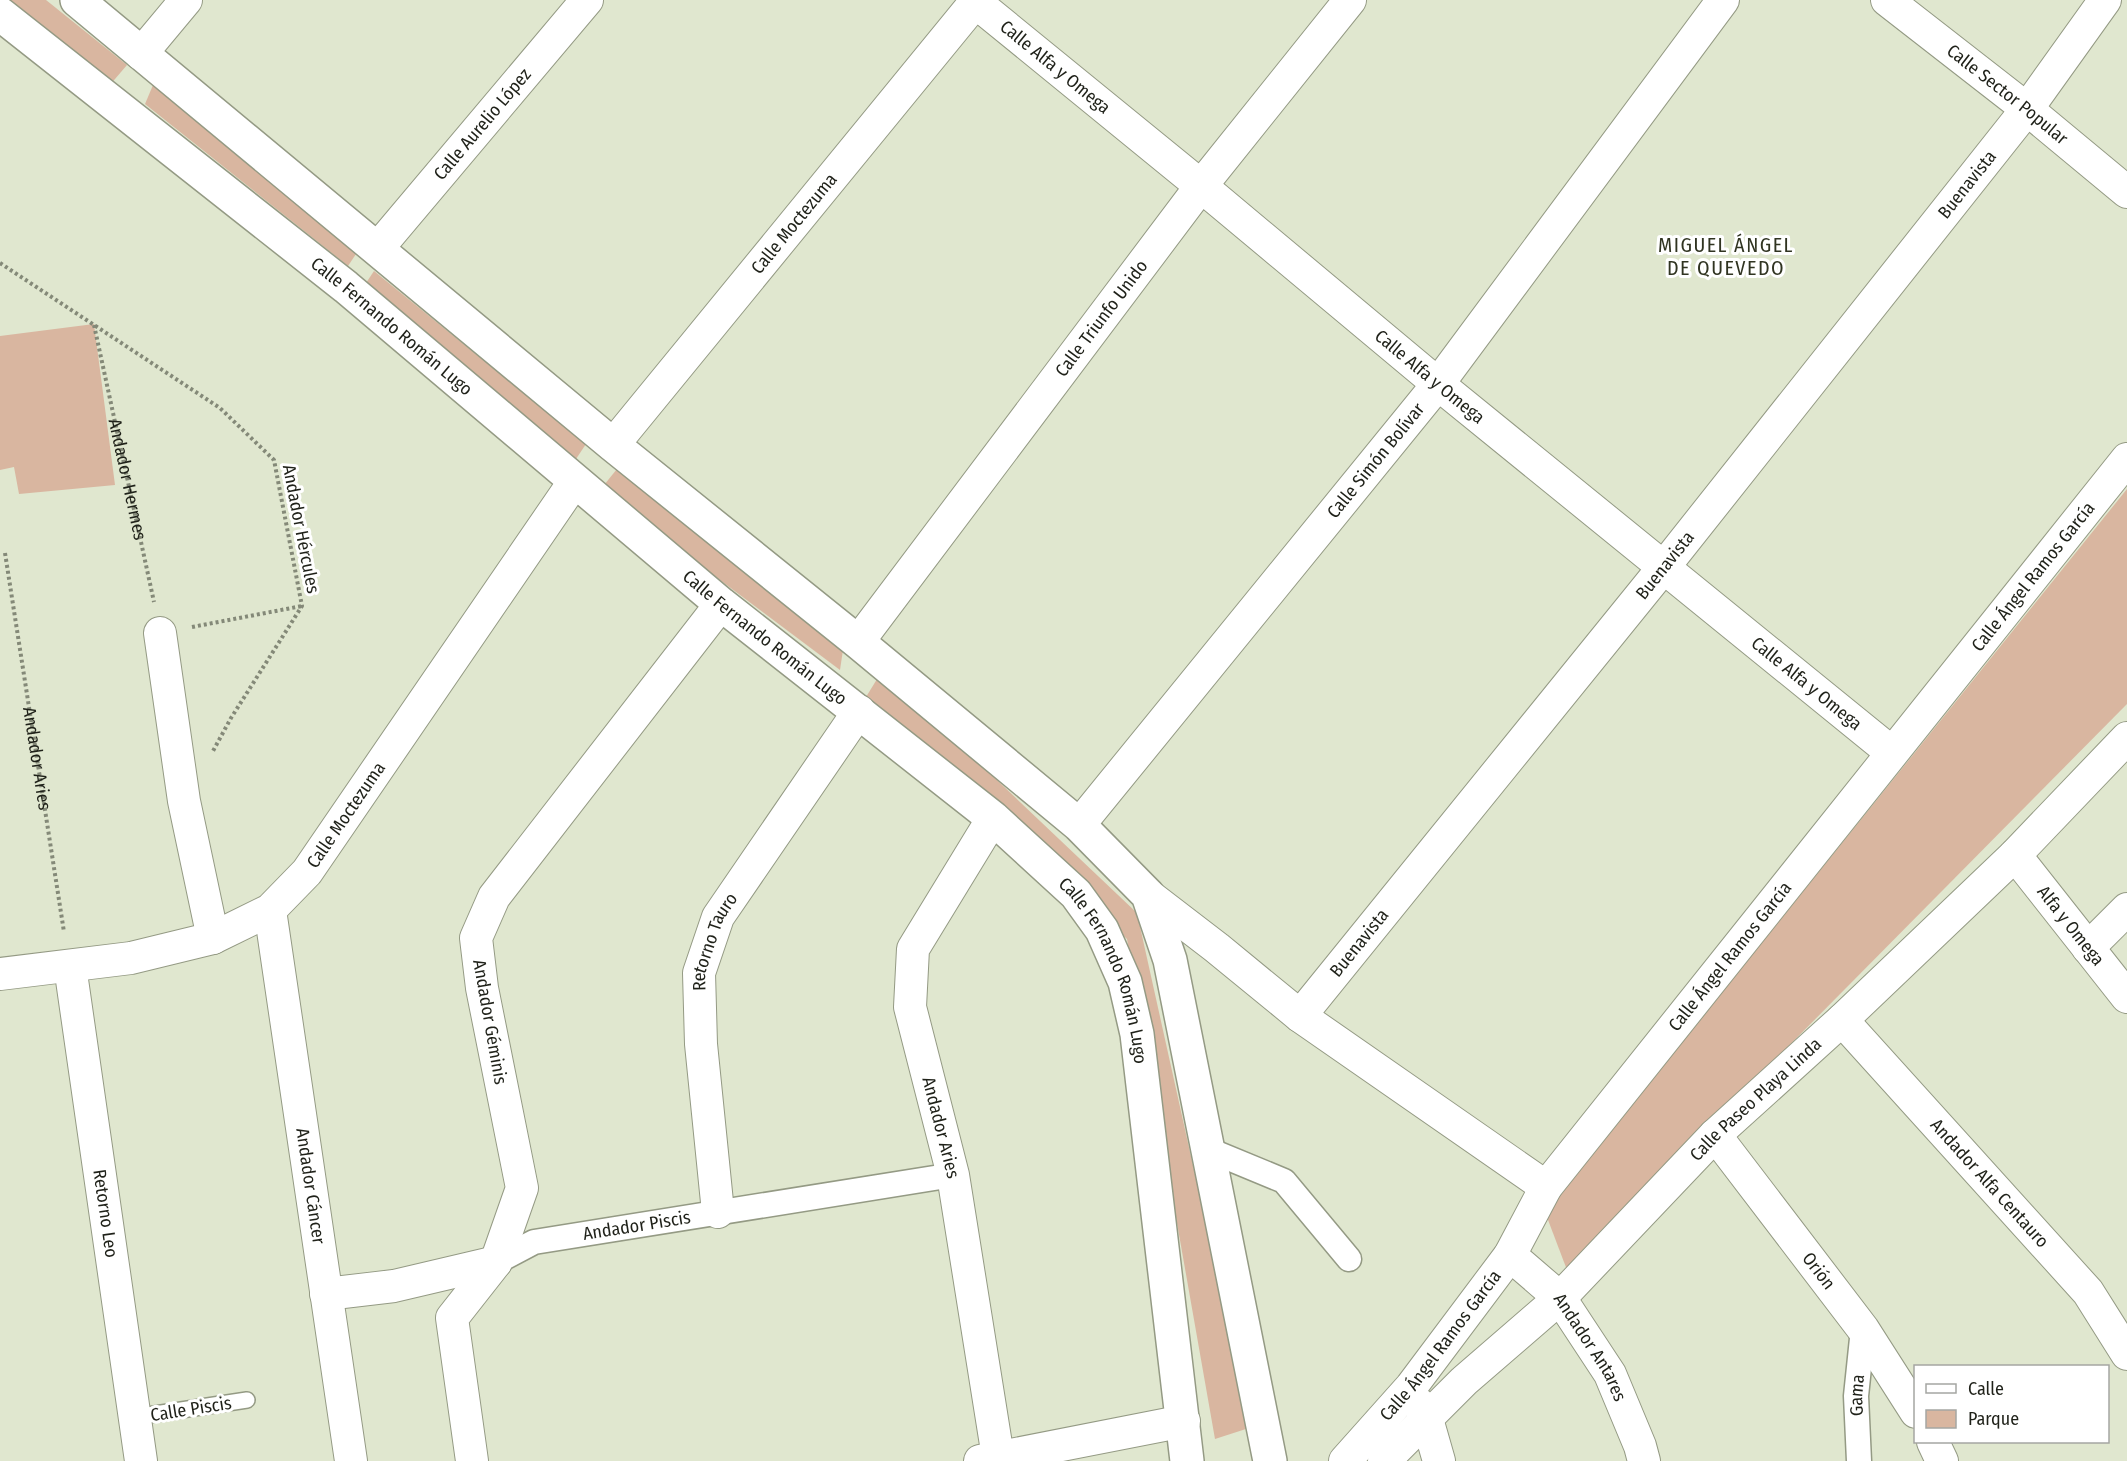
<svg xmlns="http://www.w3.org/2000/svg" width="2127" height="1461" font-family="'Fira Sans Condensed',sans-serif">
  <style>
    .green { fill: #d9b6a0 }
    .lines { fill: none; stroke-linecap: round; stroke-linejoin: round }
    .service-casing { stroke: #949a84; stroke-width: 18 }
    .pedestrian-casing { stroke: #949a84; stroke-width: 27 }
    .minor-casing { stroke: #949a84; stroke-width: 34 }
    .tertiary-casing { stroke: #949a84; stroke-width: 36 }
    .path { stroke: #848978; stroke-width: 4; stroke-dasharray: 3 3; stroke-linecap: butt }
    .service { stroke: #fff; stroke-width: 15 }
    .pedestrian { stroke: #fff; stroke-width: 24 }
    .minor { stroke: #fff; stroke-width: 32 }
    .tertiary { stroke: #fff; stroke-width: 33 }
    .labels { text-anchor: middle; stroke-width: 6; stroke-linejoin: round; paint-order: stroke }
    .street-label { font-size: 18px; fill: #1f2119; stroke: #fff }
    .neighbourhood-label { font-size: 20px; letter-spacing: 1.5px; fill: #303421; stroke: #fff }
  </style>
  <rect width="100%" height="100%" fill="#e0e7cf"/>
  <g class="green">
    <polygon points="6,0 46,0 127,65 109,86"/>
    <polygon points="156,78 360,248 348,266 145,104"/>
    <polygon points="374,271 586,444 576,459 364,286"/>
    <polygon points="94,324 115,485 19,494 14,467 0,470 0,336"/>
    <polygon points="617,469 844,643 840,670 600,490"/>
    <polygon points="2127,489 2127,704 1567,1270 1545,1212"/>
    <polygon points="882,671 1137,913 1239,1373 1249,1428 1215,1439 1127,939 866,697"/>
  </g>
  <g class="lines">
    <g class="service-casing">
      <polyline id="service" points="135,1417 247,1400"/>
    </g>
    <g class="pedestrian-casing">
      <g id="pedestrian">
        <polyline points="1209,1150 1284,1181 1349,1259"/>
        <path id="s3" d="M496,1262L534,1242L953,1175"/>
        <path id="s4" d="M1859,1461L1856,1396L1863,1329"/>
      </g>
    </g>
    <g class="minor-casing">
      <g id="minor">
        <path id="s5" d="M973,0L1201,186L1438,384L1891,752"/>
        <path id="s6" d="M1887,0L2027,109L2127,192"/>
        <polyline points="141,54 186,0"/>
        <path id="s7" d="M378,248L587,0"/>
        <path id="s8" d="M613,445L977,0"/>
        <polyline points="160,633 184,801 213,938"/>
        <path id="s9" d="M858,642L1201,186L1350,0"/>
        <path id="s10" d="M993,818L913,949L910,1007L953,1175L998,1457"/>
        <path id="s11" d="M1079,825L1438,384L1723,0"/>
        <path id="s12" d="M2015,855L2127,997"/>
        <polyline points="1148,895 1217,948 1300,1016 1546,1187"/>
        <path id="s13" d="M270,910L351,1461"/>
        <polyline points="2088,948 2127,909"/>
        <path id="s14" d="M70,966L141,1461"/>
        <path id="s15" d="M0,974L131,958L213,938L270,910L307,872L574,482"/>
        <path id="s16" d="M1300,1016L1663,568L2027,109L2105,0"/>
        <path id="s17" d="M1842,1020L2088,1292L2127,1354"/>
        <path id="s18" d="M1715,1135L1863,1329L1916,1412"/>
        <path id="s19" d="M718,1212L701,1044L699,973L718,917L859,711"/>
        <path id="s20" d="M1510,1255L1560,1298L1610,1374L1640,1446L1644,1461"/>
        <polyline points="326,1294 394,1286 496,1262"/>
        <polyline points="1419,1404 1427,1419 1439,1461"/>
        <polyline points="1933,1442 1942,1461"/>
        <polyline points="472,1461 452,1318 496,1262 522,1188 482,988 476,938 494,897 721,604"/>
        <polyline points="980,1461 1184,1421"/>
        <path id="s21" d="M1345,1461L1411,1387L1510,1255L1546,1187L2127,459"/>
        <path id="s22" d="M1384,1461L1464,1381L1560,1298L1715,1135L1842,1020L2015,855L2127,738"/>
      </g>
    </g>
    <g class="tertiary-casing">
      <g id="tertiary">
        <polyline points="77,0 613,445 858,642 1079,825 1148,895 1170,960 1270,1461"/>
        <path id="s23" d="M0,14L346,287L721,604L993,818L1076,894L1102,930L1125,982L1137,1034L1187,1461"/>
      </g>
    </g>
    <g class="path">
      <polyline points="0,263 220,408 274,460 302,606 231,718 213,751"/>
      <path id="s1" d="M94,325L154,602"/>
      <path id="s2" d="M5,553L64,932"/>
      <polyline points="192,627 302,606"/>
    </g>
    <use href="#service" class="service"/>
    <use href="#pedestrian" class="pedestrian"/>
    <use href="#minor" class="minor"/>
    <use href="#tertiary" class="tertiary"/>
  </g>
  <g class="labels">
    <g class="street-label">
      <text dy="6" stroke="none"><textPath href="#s5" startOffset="106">Calle Alfa y Omega</textPath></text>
      <text dy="6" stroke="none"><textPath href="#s6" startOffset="153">Calle Sector Popular</textPath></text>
      <text dy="6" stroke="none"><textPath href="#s7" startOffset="162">Calle Aurelio López</textPath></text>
      <text dy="6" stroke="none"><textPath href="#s16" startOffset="1066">Buenavista</textPath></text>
      <text dy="6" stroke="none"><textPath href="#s8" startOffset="286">Calle Moctezuma</textPath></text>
      <text dy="6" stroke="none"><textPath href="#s9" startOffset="405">Calle Triunfo Unido</textPath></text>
      <text dy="6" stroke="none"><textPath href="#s23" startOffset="501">Calle Fernando Román Lugo</textPath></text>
      <text dy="6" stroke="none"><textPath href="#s5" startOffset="592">Calle Alfa y Omega</textPath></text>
      <text dy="6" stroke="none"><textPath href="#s11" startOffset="470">Calle Simón Bolívar</textPath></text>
      <text dy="6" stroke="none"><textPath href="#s1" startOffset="158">Andador Hermes</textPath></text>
      <text transform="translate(301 529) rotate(79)" y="6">Andador Hércules</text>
      <text dy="6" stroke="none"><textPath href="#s16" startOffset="580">Buenavista</textPath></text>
      <text dy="6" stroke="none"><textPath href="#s21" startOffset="1122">Calle Ángel Ramos García</textPath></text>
      <text dy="6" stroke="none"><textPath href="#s23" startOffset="987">Calle Fernando Román Lugo</textPath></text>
      <text dy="6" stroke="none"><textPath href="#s5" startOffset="1078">Calle Alfa y Omega</textPath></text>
      <text dy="6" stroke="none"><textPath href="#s2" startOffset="208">Andador Aries</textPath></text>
      <text dy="6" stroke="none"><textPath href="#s15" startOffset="402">Calle Moctezuma</textPath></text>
      <text dy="6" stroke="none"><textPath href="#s12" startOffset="90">Alfa y Omega</textPath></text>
      <text dy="6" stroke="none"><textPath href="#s16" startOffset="94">Buenavista</textPath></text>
      <text dy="6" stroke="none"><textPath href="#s19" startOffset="274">Retorno Tauro</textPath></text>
      <text dy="6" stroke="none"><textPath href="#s21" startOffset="636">Calle Ángel Ramos García</textPath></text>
      <text dy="6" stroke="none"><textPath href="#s23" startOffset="1473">Calle Fernando Román Lugo</textPath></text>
      <text transform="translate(490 1022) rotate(80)" y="6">Andador Géminis</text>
      <text dy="6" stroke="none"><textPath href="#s22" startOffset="519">Calle Paseo Playa Linda</textPath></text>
      <text dy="6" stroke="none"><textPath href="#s10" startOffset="336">Andador Aries</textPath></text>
      <text dy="6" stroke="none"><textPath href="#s17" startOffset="220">Andador Alfa Centauro</textPath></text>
      <text dy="6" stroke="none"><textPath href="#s13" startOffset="279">Andador Cáncer</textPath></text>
      <text dy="6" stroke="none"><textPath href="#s14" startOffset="250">Retorno Leo</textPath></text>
      <text dy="6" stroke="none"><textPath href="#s3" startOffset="147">Andador Piscis</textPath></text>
      <text dy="6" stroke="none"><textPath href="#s18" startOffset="171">Orión</textPath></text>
      <text dy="6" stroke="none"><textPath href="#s21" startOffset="150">Calle Ángel Ramos García</textPath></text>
      <text dy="6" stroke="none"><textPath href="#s20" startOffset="124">Andador Antares</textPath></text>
      <text dy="6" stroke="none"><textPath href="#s4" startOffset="66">Gama</textPath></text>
      <text transform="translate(191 1409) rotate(-9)" y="6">Calle Piscis</text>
    </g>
    <g class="neighbourhood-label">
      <text x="1726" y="252">MIGUEL ÁNGEL<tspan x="1726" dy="23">DE QUEVEDO</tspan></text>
    </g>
  </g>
  <rect x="1914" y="1365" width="195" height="78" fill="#ffffff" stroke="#a5a6a3" stroke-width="1.5"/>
  <rect x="1926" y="1384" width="30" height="9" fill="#ffffff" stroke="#a5a6a3" stroke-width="1.5"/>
  <text x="1968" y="1395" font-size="18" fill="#1f2119">Calle</text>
  <rect x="1926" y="1410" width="30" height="18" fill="#d9b6a0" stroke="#a5a6a3" stroke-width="1.5"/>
  <text x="1968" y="1425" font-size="18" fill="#1f2119">Parque</text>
</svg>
